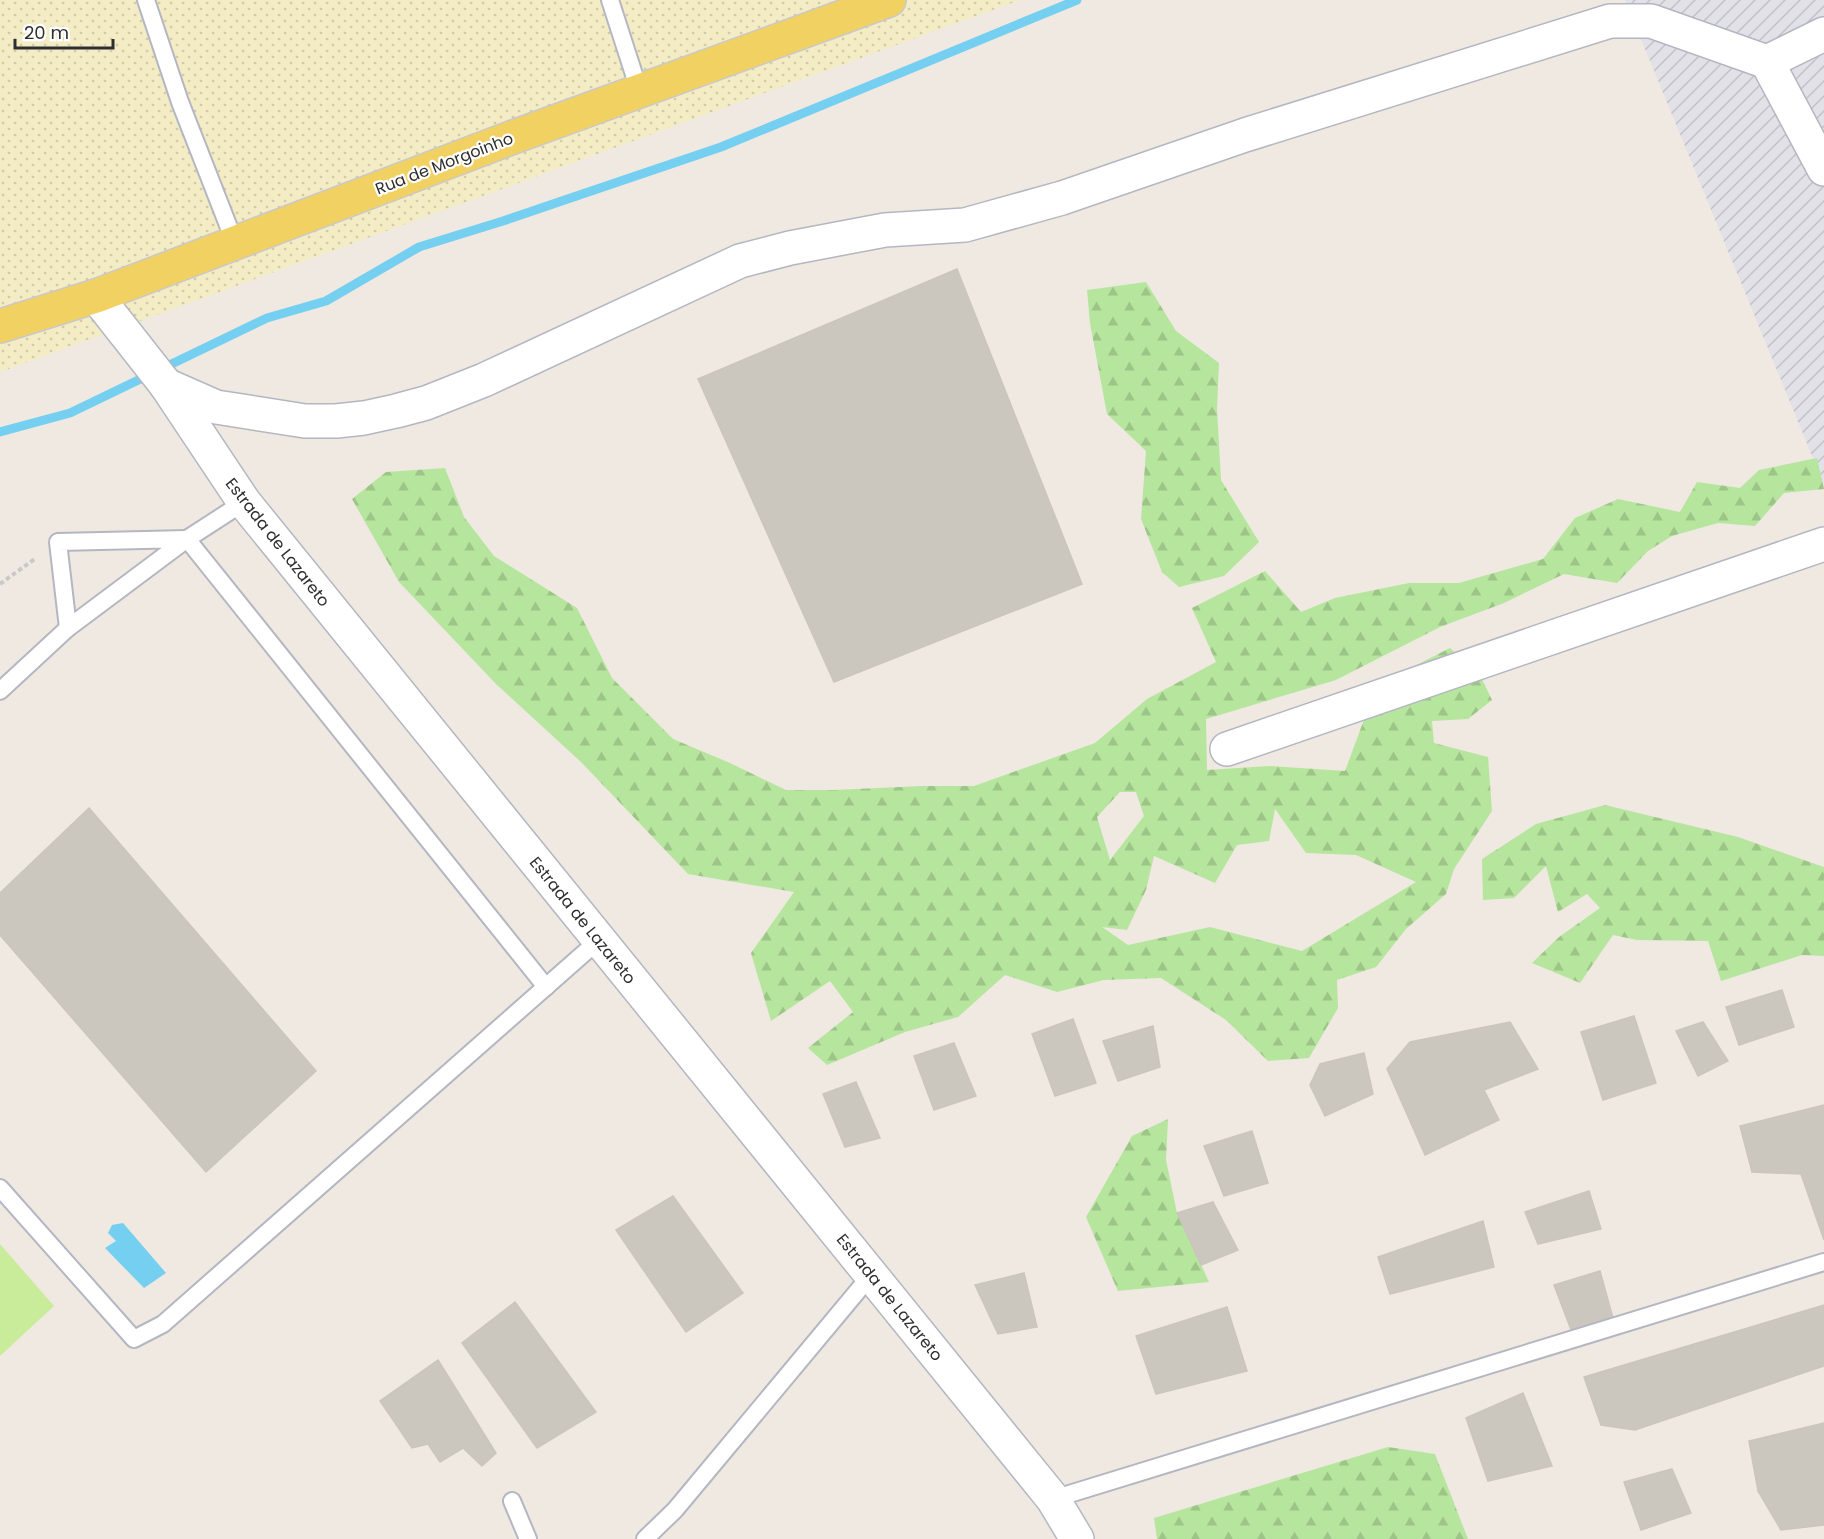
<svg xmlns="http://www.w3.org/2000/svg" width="1824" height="1539" font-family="Poppins,sans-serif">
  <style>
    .industrial { fill: url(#industrial-furrows) }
    .forest { fill: url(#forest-firs); fill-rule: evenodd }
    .sand { fill: url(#sand-dots) }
    .pitch { fill: #c9ec9a }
    .water { fill: #75cff0 }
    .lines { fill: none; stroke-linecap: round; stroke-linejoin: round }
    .stream { stroke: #75cff0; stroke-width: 9 }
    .building { fill: #cbc7bf; stroke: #cbc5ba; stroke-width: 1.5 }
    .service-casing { stroke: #b4b7c1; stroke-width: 20 }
    .minor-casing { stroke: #b4b7c1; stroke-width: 36 }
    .tertiary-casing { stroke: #b4b7c1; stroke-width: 36 }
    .primary-casing { stroke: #c9c9c9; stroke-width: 36 }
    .path { stroke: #c9c9c9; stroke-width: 4; stroke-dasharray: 4.5 3; stroke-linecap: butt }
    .service { stroke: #fff; stroke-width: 16 }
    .minor { stroke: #fff; stroke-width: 33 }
    .tertiary { stroke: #fff; stroke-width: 33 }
    .primary { stroke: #f2d163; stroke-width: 33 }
    .labels { text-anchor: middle; stroke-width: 4.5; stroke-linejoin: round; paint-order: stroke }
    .street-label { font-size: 16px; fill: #2e2e2e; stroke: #fff }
  </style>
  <defs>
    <pattern id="industrial-furrows" width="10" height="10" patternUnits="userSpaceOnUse" patternTransform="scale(1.5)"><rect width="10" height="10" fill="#e3e1e8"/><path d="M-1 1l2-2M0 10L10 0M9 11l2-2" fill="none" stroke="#c3c1c7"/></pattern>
    <pattern id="forest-firs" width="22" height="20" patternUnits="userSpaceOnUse" patternTransform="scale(1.5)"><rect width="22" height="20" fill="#b6e59e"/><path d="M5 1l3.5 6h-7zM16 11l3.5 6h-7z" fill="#9dc588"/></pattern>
    <pattern id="sand-dots" width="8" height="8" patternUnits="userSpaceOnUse" patternTransform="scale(1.5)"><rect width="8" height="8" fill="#f3ecc5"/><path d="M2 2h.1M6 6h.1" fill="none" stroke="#d1cbaa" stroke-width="1.8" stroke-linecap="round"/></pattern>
  </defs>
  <rect width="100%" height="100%" fill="#efe9e1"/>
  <polygon class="industrial" points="1625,0 1824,0 1824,485"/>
  <g class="forest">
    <polygon points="1146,282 1176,331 1219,363 1217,409 1221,480 1259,542 1224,576 1179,587 1162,572 1141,519 1146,451 1107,414 1090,323 1087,290"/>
    <path d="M1817,458L1824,489L1784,493L1755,526L1718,523L1672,536L1648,551L1617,583L1564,574L1504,603L1440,627L1336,680L1206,719L1207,770L1269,766L1345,771L1365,717L1397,675L1450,648L1481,677L1492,700L1468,719L1432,721L1434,743L1488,757L1492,811L1454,869L1446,894L1406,929L1376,967L1337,980L1338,1008L1309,1058L1268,1061L1226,1020L1161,978L1104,980L1057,992L1005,975L958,1017L905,1032L827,1065L808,1048L853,1012L830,981L771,1021L751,953L794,892L688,874L581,762L496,684L399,582L352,499L386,472L445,468L464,517L494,556L577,608L612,678L673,739L730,763L786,790H833L923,786H974L1095,743L1147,699L1216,662L1192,608L1265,571L1301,612L1335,598L1409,583H1459L1543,559L1575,518L1618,499L1680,512L1697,482L1740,488L1759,470ZM1120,792H1136L1144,816L1110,860L1097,817ZM1275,809L1306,853L1356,855L1416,882L1302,951L1210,927L1128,945L1102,927L1127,930L1146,890L1154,856L1215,883L1237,845L1269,841Z"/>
    <polygon points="1605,805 1738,837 1824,867 1824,956 1802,955 1721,981 1708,941 1637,940 1613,935 1580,983 1532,963 1559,937 1600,908 1587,894 1558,912 1546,866 1514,898 1483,900 1482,859 1536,824"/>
    <polygon points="1168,1119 1166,1160 1177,1213 1209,1282 1118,1291 1086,1217 1132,1136"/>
    <polygon points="1388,1447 1435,1454 1468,1539 1157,1539 1154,1518"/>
  </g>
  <polygon class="sand" points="0,0 1020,0 0,372"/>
  <polygon class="pitch" points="0,1244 54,1306 0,1356"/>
  <polygon class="water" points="123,1223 166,1273 144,1288 105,1248 116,1241 108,1233 112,1225"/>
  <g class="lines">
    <polyline class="stream" points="0,432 70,413 267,318 326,301 419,247 503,221 721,147 1077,0"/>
  </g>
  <g class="building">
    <polygon points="957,269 1082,584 834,682 698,379"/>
    <polygon points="89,808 316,1071 206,1172 0,935 0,893"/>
    <polygon points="1782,990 1794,1027 1739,1045 1726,1007"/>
    <polygon points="1634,1016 1656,1083 1603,1100 1581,1032"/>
    <polygon points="1073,1019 1096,1083 1055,1096 1032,1034"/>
    <polygon points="1510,1022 1538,1069 1484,1090 1499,1120 1425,1155 1387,1069 1410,1042"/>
    <polygon points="1703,1022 1728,1061 1698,1076 1676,1031"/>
    <polygon points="1153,1026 1160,1067 1118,1081 1103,1041"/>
    <polygon points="954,1043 976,1096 934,1110 914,1056"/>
    <polygon points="1364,1053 1373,1094 1325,1116 1310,1085 1320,1064"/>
    <polygon points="856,1082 880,1138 845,1147 823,1094"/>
    <polygon points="1824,1105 1824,1240 1801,1174 1752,1172 1740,1126"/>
    <polygon points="1252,1131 1268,1183 1224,1196 1204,1146"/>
    <polygon points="1589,1191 1601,1229 1538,1244 1525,1212"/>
    <polygon points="673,1196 743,1293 686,1332 616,1230"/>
    <polygon points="1213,1202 1238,1250 1201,1265 1177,1213"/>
    <polygon points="1483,1221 1494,1267 1390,1294 1378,1257"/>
    <polygon points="1600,1271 1613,1318 1573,1335 1554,1285"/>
    <polygon points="1024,1273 1037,1327 998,1334 975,1285"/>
    <polygon points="515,1302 596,1412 537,1448 462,1343"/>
    <polygon points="1824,1305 1824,1366 1635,1430 1601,1425 1584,1377"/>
    <polygon points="1227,1307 1247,1371 1156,1394 1136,1336"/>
    <polygon points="438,1360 496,1453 482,1466 463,1448 440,1462 428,1444 412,1448 380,1401"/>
    <polygon points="1523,1393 1552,1466 1488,1481 1466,1418"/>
    <polygon points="1824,1423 1824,1525 1781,1530 1758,1491 1749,1441"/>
    <polygon points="1672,1469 1691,1513 1641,1530 1624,1482"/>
  </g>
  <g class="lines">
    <g class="service-casing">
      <g id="service">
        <polyline points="146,0 180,102 235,243"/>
        <polyline points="610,0 639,90"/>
        <polyline points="244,502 187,539 546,987"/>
        <polygon points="187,539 68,628 58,542"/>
        <polyline points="0,691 68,628"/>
        <polyline points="0,1188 134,1339 163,1324 599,940"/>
        <polyline points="1053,1499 1824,1262"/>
        <polyline points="512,1501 528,1539"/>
        <polyline points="645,1539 675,1510 871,1275"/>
      </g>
    </g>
    <g class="minor-casing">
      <g id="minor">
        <polyline points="1767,62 1824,34"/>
        <polyline points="166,385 216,407 305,421 336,421 364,418 396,411 426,403 484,380 740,261 790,248 885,230 965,225 1062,198 1245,135 1610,21 1651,21 1767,62 1824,169"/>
        <polyline points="1227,749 1824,544"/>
      </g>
    </g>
    <g class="tertiary-casing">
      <polyline id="tertiary" points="96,296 166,385 244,502 1053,1499 1077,1539"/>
    </g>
    <g class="primary-casing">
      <polyline id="primary" points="0,326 96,296 508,139 889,0"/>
    </g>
    <polyline class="path" points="0,584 36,558"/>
    <use href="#service" class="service"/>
    <use href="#minor" class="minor"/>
    <use href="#tertiary" class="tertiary"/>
    <use href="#primary" class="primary"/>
  </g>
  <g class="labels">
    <g class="street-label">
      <text transform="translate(444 163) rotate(-21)" y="6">Rua de Morgoinho</text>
      <text transform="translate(278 542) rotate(52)" y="6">Estrada de Lazareto</text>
      <text transform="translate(583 920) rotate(51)" y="6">Estrada de Lazareto</text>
      <text transform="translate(890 1297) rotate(51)" y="6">Estrada de Lazareto</text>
    </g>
  </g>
  <path d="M15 39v9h98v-9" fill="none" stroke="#2e2e2e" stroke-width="3"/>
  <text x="24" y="39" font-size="18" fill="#2e2e2e" stroke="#ffffff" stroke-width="4.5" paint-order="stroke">20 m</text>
</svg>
